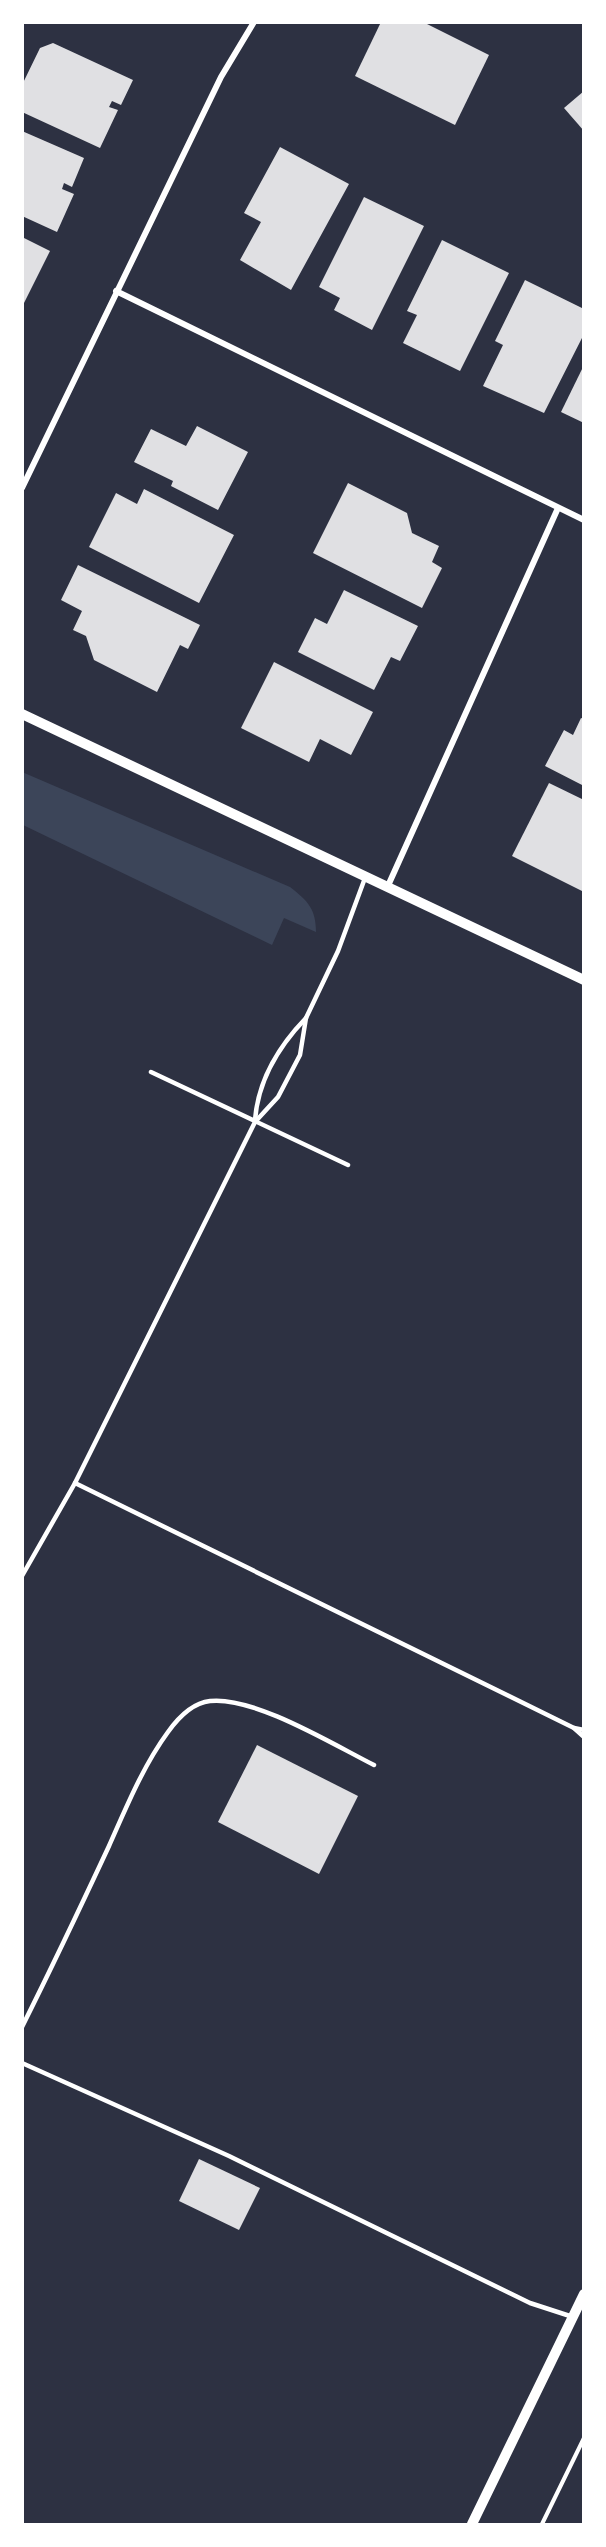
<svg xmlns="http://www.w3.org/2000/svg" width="606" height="2547" font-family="'Exo 2',sans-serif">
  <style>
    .green { fill: #3c4559 }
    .building { fill: #e0e0e3 }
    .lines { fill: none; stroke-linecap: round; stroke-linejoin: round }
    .path { stroke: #fff; stroke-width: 4 }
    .service { stroke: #fff; stroke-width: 4.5 }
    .minor { stroke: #fff; stroke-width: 6 }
    .tertiary { stroke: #fff; stroke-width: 10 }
  </style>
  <rect width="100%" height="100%" fill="#2d3142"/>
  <path class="green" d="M22,772L290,887C308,901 316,909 316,932L284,918L272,945L23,825Z"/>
  <g class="building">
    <polygon points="381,22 423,22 489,55 455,125 355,76"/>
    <polygon points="53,43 133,80 121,105 112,101 109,107 118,110 100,148 22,112 22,85 40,48"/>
    <polygon points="584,91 584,131 564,108"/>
    <polygon points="22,131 84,158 72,187 64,183 62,189 74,194 57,232 22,216"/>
    <polygon points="280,147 349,184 291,290 240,260 261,222 244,213"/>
    <polygon points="364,197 424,226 372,330 334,310 340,298 319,287"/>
    <polygon points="22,237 50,251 22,307"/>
    <polygon points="442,240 509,273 460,371 403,343 417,315 407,311"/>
    <polygon points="525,280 584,309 584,334 544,413 483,386 503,345 495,341"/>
    <polygon points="584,365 584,423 561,412"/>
    <polygon points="197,426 248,452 218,510 171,486 173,481 134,462 151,429 186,446"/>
    <polygon points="348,483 407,513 412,533 439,546 432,562 442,568 422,608 313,553"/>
    <polygon points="144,489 234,535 199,603 89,547 116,493 137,504"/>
    <polygon points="78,565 200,625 188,649 180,645 157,692 94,660 86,636 73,630 82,611 61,600"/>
    <polygon points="344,590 418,626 400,661 391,657 374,690 298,652 315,618 327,624"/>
    <polygon points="274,662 373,712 351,755 320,739 309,762 241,728"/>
    <polygon points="581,718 584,719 584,786 545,766 564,730 573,735"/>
    <polygon points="549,783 584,800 584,892 512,856"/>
    <polygon points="257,1745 358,1796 319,1874 218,1822"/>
    <polygon points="199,2159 260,2188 239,2230 179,2201"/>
  </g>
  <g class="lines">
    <polyline class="path" points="542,2524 584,2438"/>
    <g class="service">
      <polyline points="151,1072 348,1165"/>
      <path d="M255,1120C258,1081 279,1046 306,1018"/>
      <polyline points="75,1483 574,1728 584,1737"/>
      <polyline points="22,1576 75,1483 255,1122 278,1097 300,1055 306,1018 338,951 365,878"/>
      <polyline points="574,1728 584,1730"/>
      <path d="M22,2027C52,1967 81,1906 109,1846C126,1808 143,1766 168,1732C178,1718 192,1703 210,1701C254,1696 334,1745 374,1765"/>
      <polyline points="22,2063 229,2156 530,2303 573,2317"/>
    </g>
    <g class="minor">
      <polyline points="116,291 584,520"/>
      <polyline points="22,488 221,77 254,22"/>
      <polyline points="387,888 558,508"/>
    </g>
    <g class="tertiary">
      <polyline points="22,714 584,980"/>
      <polyline points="472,2524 584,2294"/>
    </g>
  </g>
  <rect width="606" height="2547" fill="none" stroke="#ffffff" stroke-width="48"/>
</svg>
